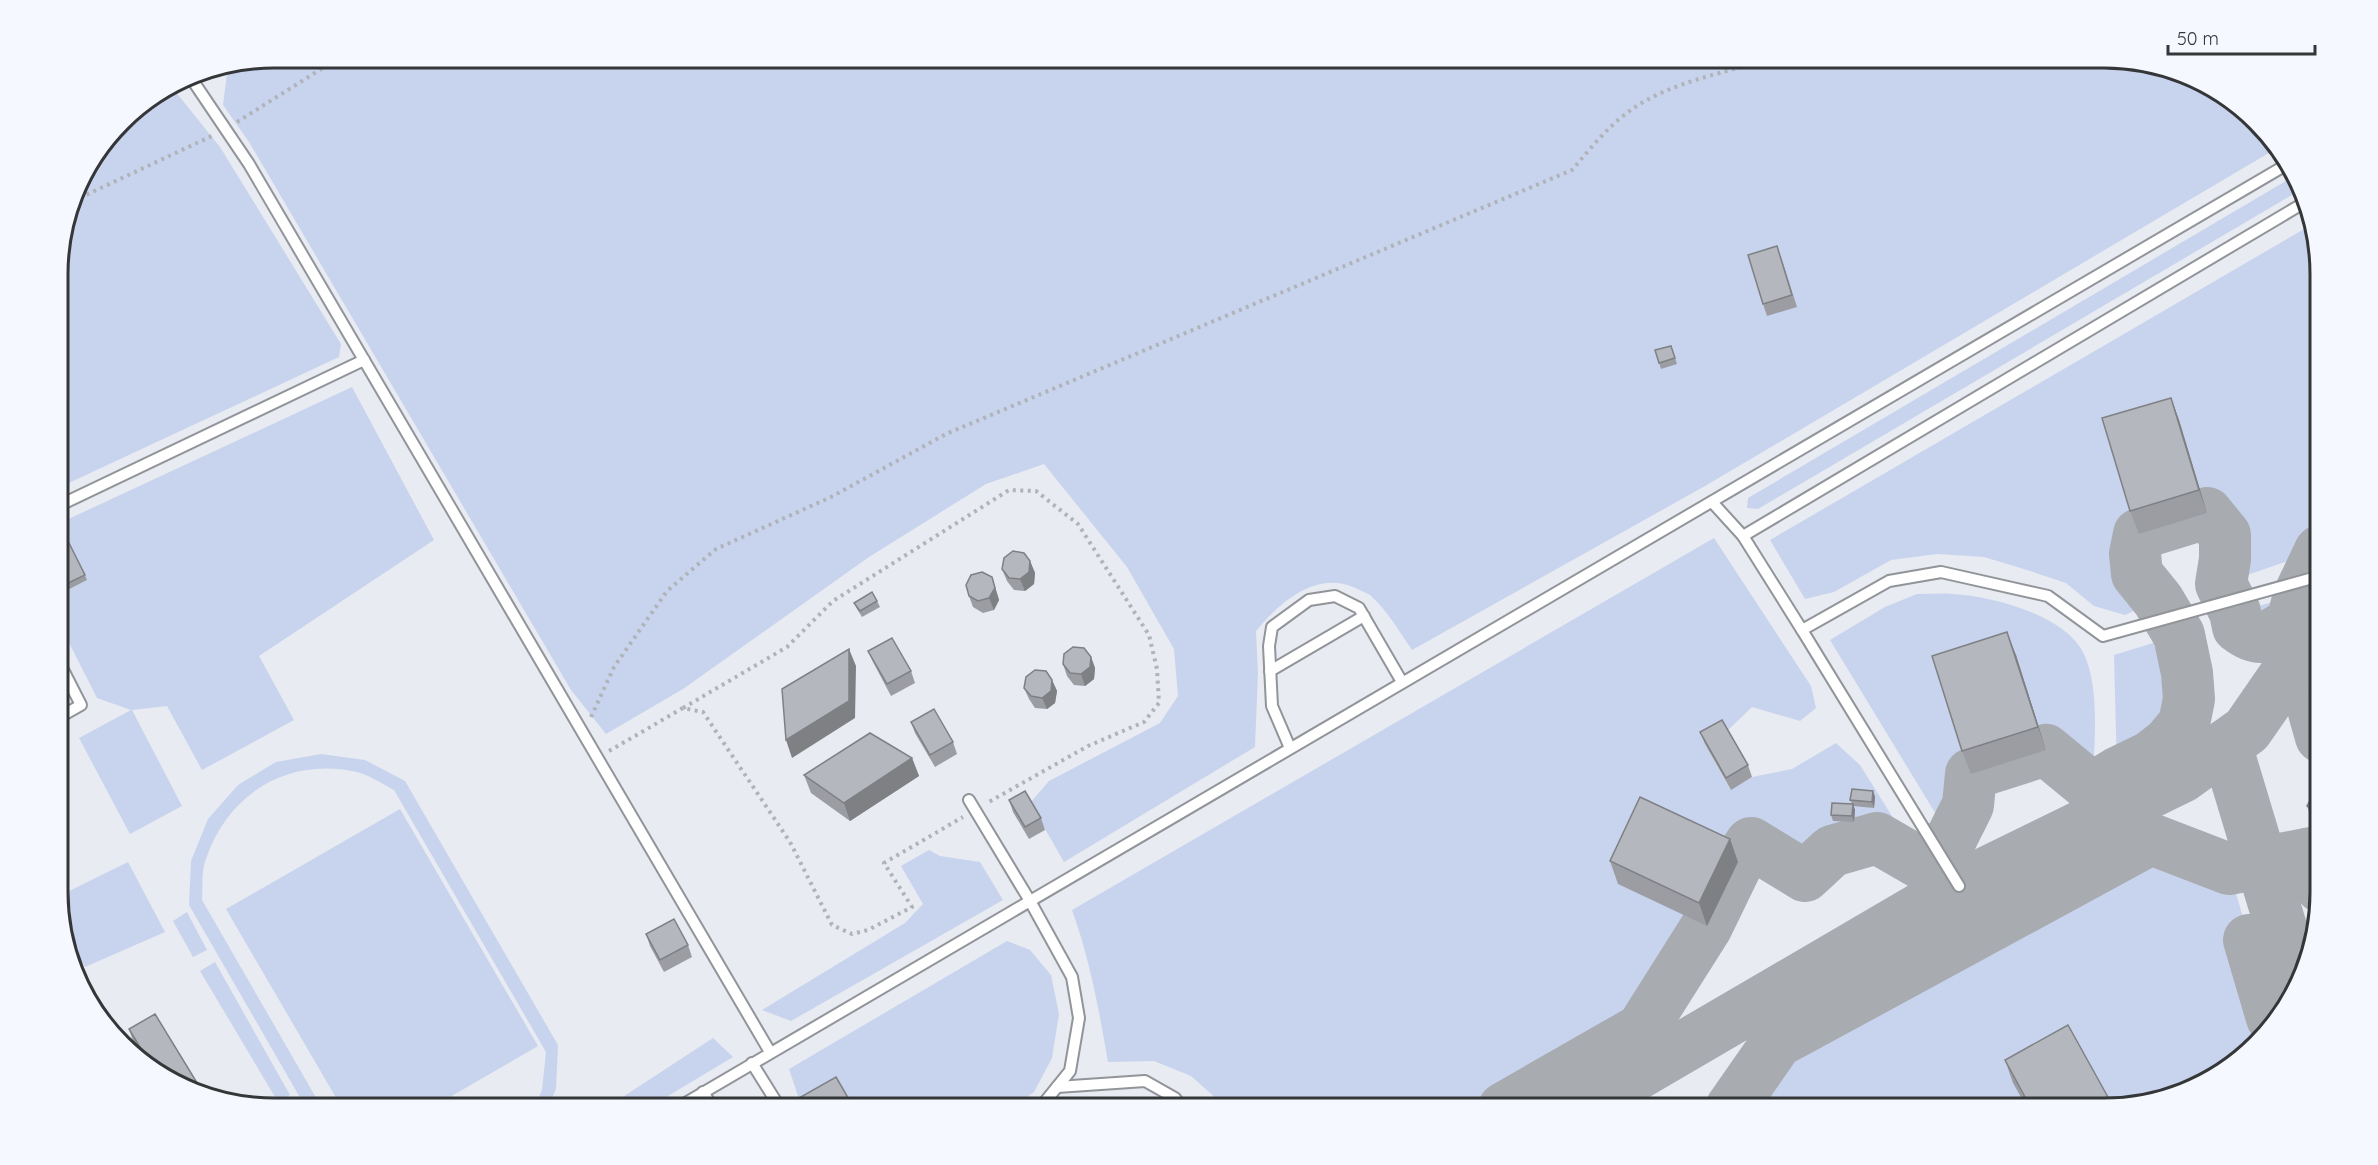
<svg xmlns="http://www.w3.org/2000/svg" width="2378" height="1165" font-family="Quicksand,sans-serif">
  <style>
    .green { fill: #c8d4ee }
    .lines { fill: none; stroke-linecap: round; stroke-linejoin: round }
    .taxiway { stroke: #a8abb0; stroke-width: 52 }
    .service-casing { stroke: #919499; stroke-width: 14 }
    .path { stroke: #b0b3b8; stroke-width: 4; stroke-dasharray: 3 4.5; stroke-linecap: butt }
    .service { stroke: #fff; stroke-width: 10 }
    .wall { fill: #9b9da3 }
    .shaded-wall { fill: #7e8084 }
    .building { fill: #b4b7bd; stroke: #7e8084; stroke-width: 1.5 }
    .rim { fill: none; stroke: #353638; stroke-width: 3 }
  </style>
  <rect width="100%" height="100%" fill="#e8ebf1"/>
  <g class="green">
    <path d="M274,57H2104L2200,79L2276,142L2279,147L1705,486L1412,650C1399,631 1387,610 1370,595C1365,592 1359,590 1353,587C1315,571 1279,603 1256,631L1258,673L1255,747L1064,862L1030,803L1049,781L1160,723L1178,696L1174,649L1127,567L1044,464L986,484L869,557L683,689L606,734L571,690L249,142L223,105L228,66Z"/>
    <polygon points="175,91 220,147 341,344 339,357 58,488 57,259 79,178 123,121"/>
    <polygon points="2291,178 2297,192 1758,509 1747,508 1748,498"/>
    <polygon points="2311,225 2319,246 2320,550 2221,584 2225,559 2225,535 2207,513 2179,421 2111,441 2139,534 2135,554 2137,574 2158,600 2125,615 2094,606 2066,583 2027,570 1984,557 1937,554 1891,560 1834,592 1805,599 1770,540"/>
    <polygon points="352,387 434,540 259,656 294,720 202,770 167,706 132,710 182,806 130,834 79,738 131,710 97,698 58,621 58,595 87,580 60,523"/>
    <path d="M1714,538L1811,686L1816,708L1800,721L1752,707L1726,732L1705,744L1730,789L1752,777L1792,769L1836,743L1860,765L1922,864L1877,838L1832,851L1805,876L1751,843L1738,862L1707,926L1642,1029L1508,1105L1454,1108H1227L1191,1076L1154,1061L1108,1062C1099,1010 1090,960 1072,910Z"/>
    <path d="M1917,594C1929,594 1941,593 1953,594C1992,596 2064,615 2083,652C2101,687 2094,750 2092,788L2046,750L1940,680L1971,774L1968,805L1951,839L1830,640L1885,607Z"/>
    <path d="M2299,595L2292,622C2270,636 2261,645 2238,627L2235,612Z"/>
    <path d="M2179,635C2196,717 2195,735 2117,773L2114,655Z"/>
    <polygon points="2320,688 2321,737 2312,705"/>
    <path d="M321,754L365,760L405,781L558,1045L556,1089L548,1108H534L542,1090L546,1052L394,790C383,784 369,775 357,772C288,757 228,793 206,859C201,871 203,887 202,900L322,1108H306L189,905L191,861L208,819L238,785L276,762Z"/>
    <polygon points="400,809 538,1046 431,1108 342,1108 226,909"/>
    <polygon points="2315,829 2321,832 2321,887 2311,853"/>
    <polygon points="2151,839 2229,869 2272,1018 2225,1071 2118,1108 1731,1108 1777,1042"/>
    <polygon points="929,850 940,856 980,862 1003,900 791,1021 762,1010 905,923 923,904 901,866"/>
    <polygon points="128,862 165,932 85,967 59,920 59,896"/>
    <polygon points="187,912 207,950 193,957 173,921"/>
    <polygon points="1007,941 1030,950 1051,975 1059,1014 1052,1058 1034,1092 1011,1108 802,1108 789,1069"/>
    <polygon points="215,962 290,1095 278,1102 200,971"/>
    <polygon points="713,1038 733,1057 648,1108 606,1108"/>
    <polygon points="1137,1100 1156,1108 1088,1108"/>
  </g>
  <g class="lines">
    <g class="taxiway">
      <polyline points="2320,688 2312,705 2321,737"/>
      <polyline points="2226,745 2299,987"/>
      <polyline points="2249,940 2272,1018"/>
      <path d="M1504,1108L1642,1029L1707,926L1738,862L1751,843L1805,876L1832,851L1877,838L1922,864L1951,839L1968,805L1971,774L2046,750L2092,788L2117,773L2150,757L2168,743L2184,724L2189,699L2187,673L2179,635L2158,600L2137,574L2135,554L2139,534L2207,513L2225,535V559L2221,584L2235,612L2238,627C2261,645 2270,636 2292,622L2299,595L2320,551"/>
      <polyline points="1579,1108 1959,886 2182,777 2247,730 2310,639 2320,613"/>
      <polyline points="1731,1108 1777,1042 2151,839 2229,869 2311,853 2321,887"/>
    </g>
    <g class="service-casing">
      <g id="service">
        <polyline points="189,75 249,164 770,1052"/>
        <polyline points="1712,502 1743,536 2302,204"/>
        <polyline points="58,506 364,360"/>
        <polyline points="1743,536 1802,630"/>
        <polyline points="58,660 81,705 58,718"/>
        <polyline points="1270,671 1364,616"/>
        <polyline points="1290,748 1272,706 1269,646 1272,627 1309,600 1335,596 1359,608 1402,682"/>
        <polyline points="969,800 1030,901 1072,977 1079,1018 1070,1071 1040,1108"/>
        <polyline points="1959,886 1802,630 1889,581 1941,572 2048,596 2103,636 2320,576"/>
        <polyline points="752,1063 780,1108"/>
        <polyline points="1057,1087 1145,1081 1175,1098 1183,1108"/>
        <polyline points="703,1092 713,1108"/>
        <polyline points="677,1108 2286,165"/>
      </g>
    </g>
    <g class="path">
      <polyline points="237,122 340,57"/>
      <polyline points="73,201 214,135"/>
      <polyline points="683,708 787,647 833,601 1009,490 1036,491 1078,524 1149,635 1157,669 1159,703 1144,722 1088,746 987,803"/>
      <path d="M591,717L614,667L667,591L716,549L831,497L946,434L1572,170C1590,149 1608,126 1631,110C1671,81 1732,71 1779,57"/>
      <polyline points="609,751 683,708 703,712 790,842 832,925 852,934 868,930 912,907 884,863 963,817"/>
    </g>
    <use href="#service" class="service"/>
  </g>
  <g class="wall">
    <polygon points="1781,257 1797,307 1767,316 1763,304"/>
    <polygon points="1671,346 1677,364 1661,369 1659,363"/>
    <polygon points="2171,398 2179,420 2207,513 2139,534 2130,511"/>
    <polygon points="58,539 85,575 87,580 58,595"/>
    <polygon points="1030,561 1035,573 1034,584 1025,591 1014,590 1007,581 1002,569"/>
    <polygon points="992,577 999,600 994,610 983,613 973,607 969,596"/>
    <polygon points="877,601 880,607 862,617 857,609 854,603"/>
    <polygon points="868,651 911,671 915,683 891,696 873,662"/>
    <polygon points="2016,655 2046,750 1971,774 1962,751"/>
    <polygon points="1091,657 1095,668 1094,679 1085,686 1074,685 1067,676 1063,664"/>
    <polygon points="1052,680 1057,691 1055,703 1047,709 1035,708 1029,699 1024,688"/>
    <polygon points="911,722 953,742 957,754 935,767 915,733"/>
    <polygon points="1700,732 1748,765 1752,777 1731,790 1705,744"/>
    <polygon points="912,758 919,776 850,821 811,793 804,775"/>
    <polygon points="2321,781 2321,832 2315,829 2307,806"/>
    <polygon points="1873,791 1875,797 1874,808 1853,806 1855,810 1854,822 1833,821 1831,815 1852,804 1850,800"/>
    <polygon points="1009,800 1041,818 1045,830 1029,839 1013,812"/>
    <polygon points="1730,839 1738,862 1707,926 1618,884 1610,861"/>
    <polygon points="646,934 688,945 692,957 664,972 650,946"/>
    <polygon points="129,1029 178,1086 143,1057 133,1041"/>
    <polygon points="2005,1060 2114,1108 2027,1108 2013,1083"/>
  </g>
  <g class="shaded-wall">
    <polygon points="2171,398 2179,420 2207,513 2199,490"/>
    <polygon points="1030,561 1035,573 1034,584 1025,591 1020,579"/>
    <polygon points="992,577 999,600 994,610 989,598"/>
    <polygon points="2007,632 2016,655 2046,750 2038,727"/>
    <polygon points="849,649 856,666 855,718 792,758 786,740"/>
    <polygon points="1091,657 1095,668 1094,679 1085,686 1081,674"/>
    <polygon points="1052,680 1057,691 1055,703 1047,709 1042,698"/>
    <polygon points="912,758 919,776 850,821 844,803"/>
    <polygon points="1873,791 1875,797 1874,808 1872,802"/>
    <polygon points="1853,804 1855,810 1854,822 1852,816"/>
    <polygon points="1730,839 1738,862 1707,926 1699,903"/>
  </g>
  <g class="building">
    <polygon points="1777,246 1792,295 1763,304 1748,255"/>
    <polygon points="1671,346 1675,358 1659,363 1655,350"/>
    <polygon points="2171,398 2199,490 2130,511 2102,418"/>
    <polygon points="65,535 85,575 58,588 58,539"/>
    <polygon points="1013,551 1024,553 1030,561 1029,572 1020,579 1009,578 1002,569 1004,558"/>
    <polygon points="982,572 992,577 995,588 989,598 978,601 969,596 966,585 971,575"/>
    <polygon points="872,592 877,601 860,611 854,603"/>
    <polygon points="2007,632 2038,727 1962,751 1932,656"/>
    <polygon points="892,638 911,671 887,684 868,651"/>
    <polygon points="1073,647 1084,648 1091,657 1090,667 1081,674 1070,673 1063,664 1064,654"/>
    <polygon points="849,649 849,701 786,740 782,689"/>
    <polygon points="1035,670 1046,671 1052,680 1051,691 1042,698 1031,696 1024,688 1026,677"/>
    <polygon points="934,709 953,742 930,755 911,722"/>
    <polygon points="1722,720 1748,765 1726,778 1700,732"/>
    <polygon points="870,733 912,758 844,803 804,775"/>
    <polygon points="2321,781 2321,814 2307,806"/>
    <polygon points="1852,789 1873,791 1872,802 1850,800"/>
    <polygon points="1025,791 1041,818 1025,827 1009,800"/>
    <polygon points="1640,797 1730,839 1699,903 1610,861"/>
    <polygon points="1832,803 1853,804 1852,816 1831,815"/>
    <polygon points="674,919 688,945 660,960 646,934"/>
    <polygon points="155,1014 202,1091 178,1086 149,1062 129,1029"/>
    <polygon points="2068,1025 2114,1108 2031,1108 2005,1060"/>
    <polygon points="836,1077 854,1108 802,1108 804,1107 799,1098"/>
  </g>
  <path d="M0 0H2378V1165H0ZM274 68H2104A206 206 0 0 1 2310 274V892A206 206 0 0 1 2104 1098H274A206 206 0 0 1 68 892V274A206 206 0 0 1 274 68Z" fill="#f5f8fe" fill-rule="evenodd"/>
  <path class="rim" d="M274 68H2104A206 206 0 0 1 2310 274V892A206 206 0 0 1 2104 1098H274A206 206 0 0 1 68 892V274A206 206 0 0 1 274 68Z"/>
  <path d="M2168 45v9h147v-9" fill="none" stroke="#353638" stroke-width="3"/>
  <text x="2177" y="45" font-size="18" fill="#353638" stroke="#f5f8fe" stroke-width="4.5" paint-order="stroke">50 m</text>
</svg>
